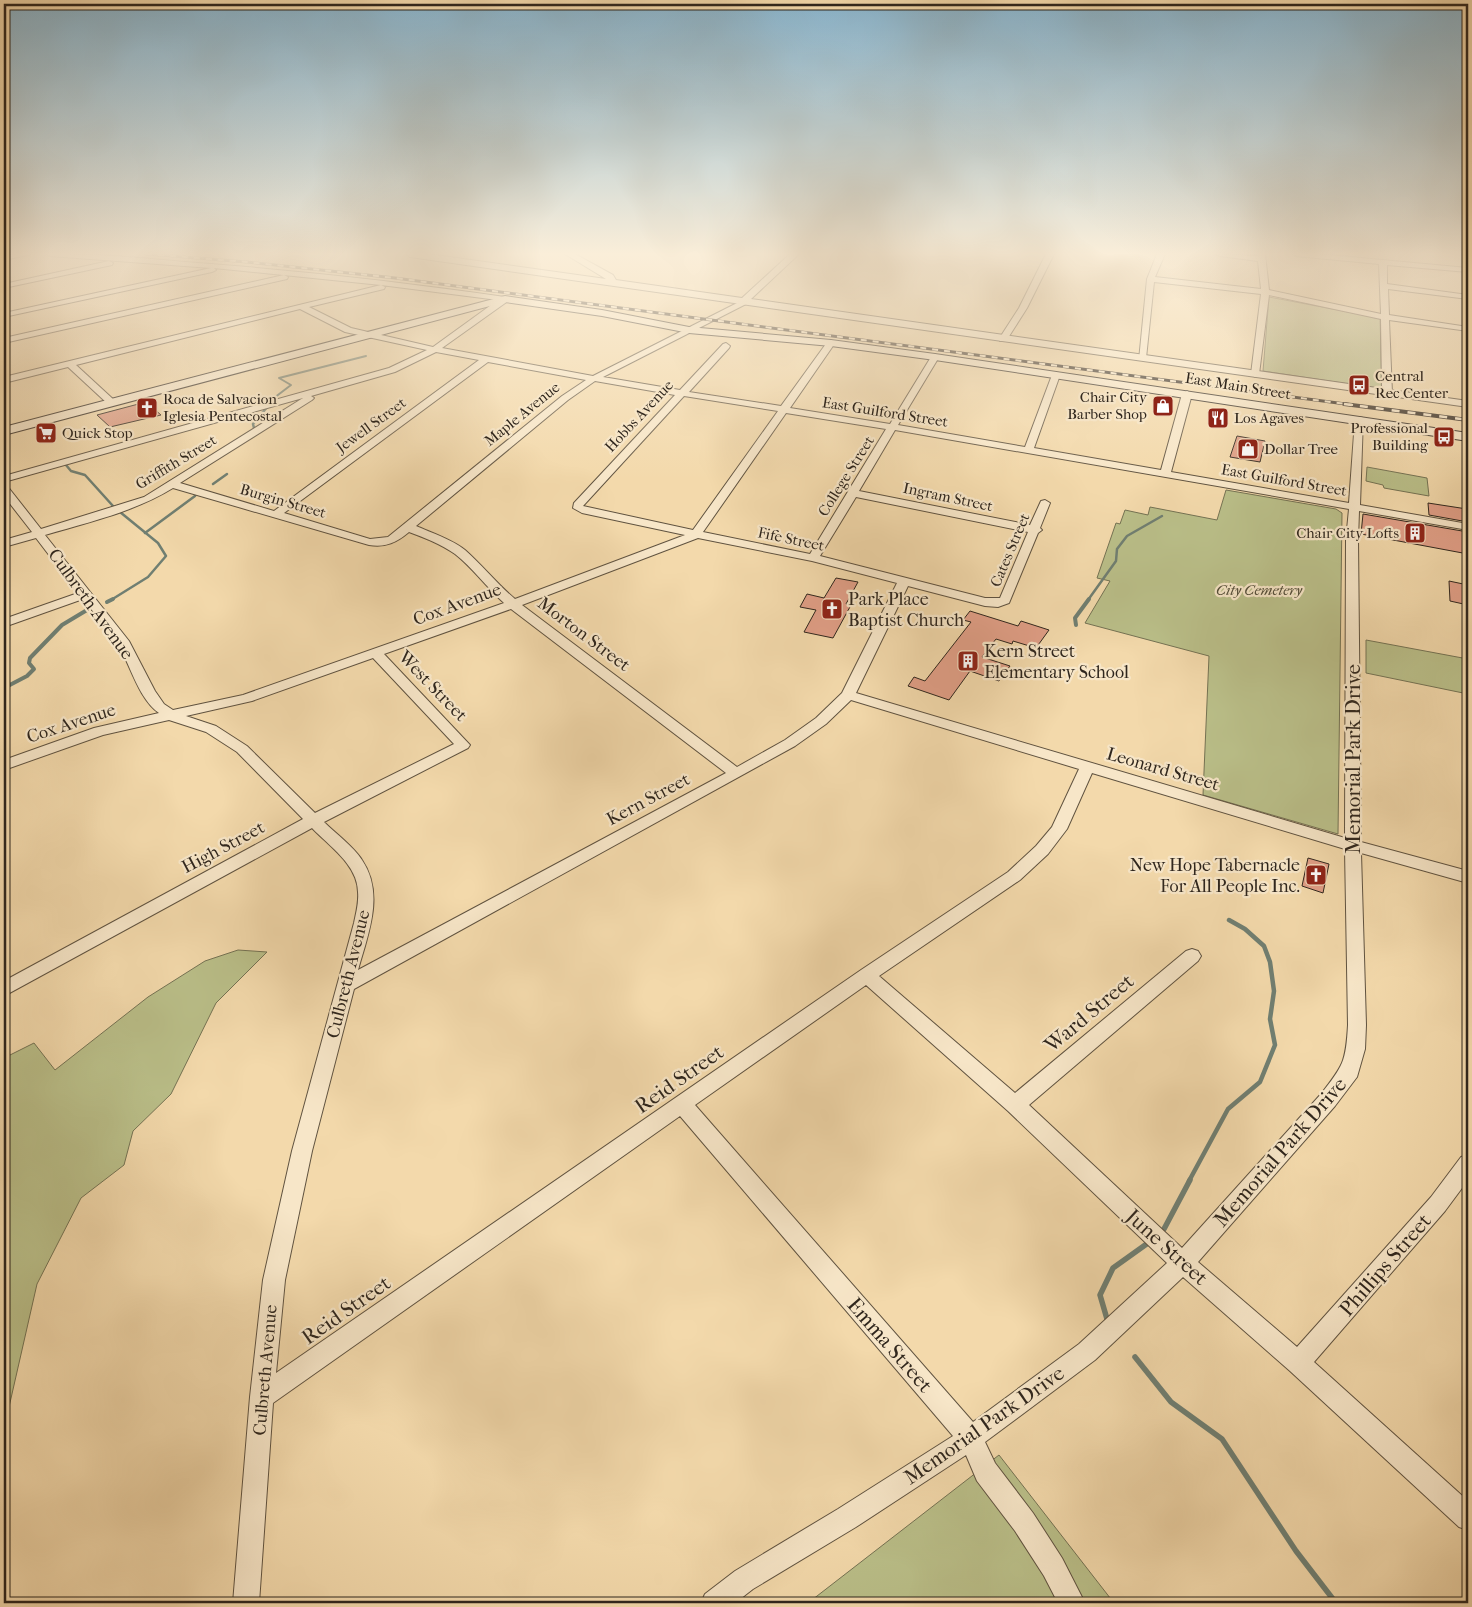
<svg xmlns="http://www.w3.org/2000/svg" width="1472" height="1607" font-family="'IM FELL French Canon',serif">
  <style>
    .green { fill: #babf89; stroke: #747253 }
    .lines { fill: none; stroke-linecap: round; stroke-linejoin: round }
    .stream-far4 { stroke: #707f72; stroke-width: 2 }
    .stream-far3 { stroke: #707f72; stroke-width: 2.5 }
    .stream-far2 { stroke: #707f72; stroke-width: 4 }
    .stream-far1 { stroke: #707f72; stroke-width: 4.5 }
    .stream { stroke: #707f72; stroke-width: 5.5 }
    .building { fill: #e19f87; stroke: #2f261d }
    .minor-casing { stroke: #605340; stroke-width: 2 }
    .tertiary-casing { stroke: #605340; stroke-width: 2 }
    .secondary-casing { stroke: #2f261d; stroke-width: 2 }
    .minor { fill: #f7e6c8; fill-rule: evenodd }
    .tertiary { fill: #f7e6c8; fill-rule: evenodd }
    .secondary { fill: #f7e6c8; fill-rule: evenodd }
    .rail-far1-casing { stroke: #2f261d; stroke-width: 3 }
    .rail-casing { stroke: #2f261d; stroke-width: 4 }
    .rail-far1 { stroke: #f7e6c8; stroke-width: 2; stroke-dasharray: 6; stroke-linecap: butt }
    .rail { stroke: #f7e6c8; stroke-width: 2.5; stroke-dasharray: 8; stroke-linecap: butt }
    .labels { text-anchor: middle; stroke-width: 4.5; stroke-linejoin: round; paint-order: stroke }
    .far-poi-label { font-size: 15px; fill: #2f261d; stroke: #f7e6c8; text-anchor: start }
    .far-street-label { font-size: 15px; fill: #2f261d; stroke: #f7e6c8 }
    .far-park-label { font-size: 15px; font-style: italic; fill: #524c38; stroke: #f7e6c8 }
    .poi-label { font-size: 18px; fill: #2f261d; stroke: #f7e6c8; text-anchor: start }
    .street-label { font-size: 18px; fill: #2f261d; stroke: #f7e6c8 }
    .near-street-label { font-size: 21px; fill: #2f261d; stroke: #f7e6c8 }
  </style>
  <rect width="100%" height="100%" fill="#f3d9ab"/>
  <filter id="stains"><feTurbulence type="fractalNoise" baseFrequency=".004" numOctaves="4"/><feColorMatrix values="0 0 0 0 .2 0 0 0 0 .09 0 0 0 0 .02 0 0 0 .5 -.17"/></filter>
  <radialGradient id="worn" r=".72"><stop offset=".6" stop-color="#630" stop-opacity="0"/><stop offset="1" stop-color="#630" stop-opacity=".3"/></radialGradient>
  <g class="green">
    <polygon points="1269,297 1380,318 1382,389 1263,371"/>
    <polygon points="1367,467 1427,478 1429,496 1384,488 1383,485 1366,481"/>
    <polygon points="1226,490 1336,509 1342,513 1338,834 1203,795 1209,656 1085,623 1110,581 1097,578 1116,523 1120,524 1125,510 1148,515 1150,507 1217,520"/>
    <polygon points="1366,640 1468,659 1468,694 1366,673"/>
    <polygon points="238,950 267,952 216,1003 171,1094 133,1131 124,1165 81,1198 37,1284 4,1429 4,1058 34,1043 55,1070 148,997 205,961"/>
    <polygon points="999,1455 1114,1603 808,1603"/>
  </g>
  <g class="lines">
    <polyline class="stream-far4" points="270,401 291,385 279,378 366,356"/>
    <g class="stream-far3">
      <polyline points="254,428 253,424 268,406"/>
      <polyline points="66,465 71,471 85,475 113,506"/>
      <polyline points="213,484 227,474"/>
      <polyline points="145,533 195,496"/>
      <polyline points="111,600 148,577 166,556 158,543 120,512"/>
      <polyline points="1088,600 1116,561 1117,549 1127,536 1162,516"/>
    </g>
    <g class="stream-far2">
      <polyline points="107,602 113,599"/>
      <polyline points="1076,625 1075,618 1089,599"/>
      <polyline points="4,688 27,676 34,669 29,663 30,658 62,625 87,610"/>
    </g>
    <polyline class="stream-far1" points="1189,1181 1228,1109 1260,1082 1275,1045 1270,1019 1274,991 1270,962 1264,946 1245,929 1229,920"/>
    <g class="stream">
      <polyline points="1164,1229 1190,1180"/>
      <polyline points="1107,1319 1100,1295 1113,1268 1148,1243"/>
      <polyline points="1135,1357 1171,1402 1222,1439 1296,1551 1336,1603"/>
    </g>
  </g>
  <g class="building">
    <polygon points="146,402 161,415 110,427 97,415"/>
    <polygon points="1237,436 1265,441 1260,462 1230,457"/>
    <polygon points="1428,503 1467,509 1468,522 1429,515"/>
    <polygon points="1363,514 1468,532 1468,554 1361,534"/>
    <polygon points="836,578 858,582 846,604 851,605 833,638 804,632 816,610 800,607 807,594 824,598"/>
    <polygon points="1449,581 1468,585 1468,605 1450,601"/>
    <polygon points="970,611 1018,626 1021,621 1049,630 1036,648 1013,641 1012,644 996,639 982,657 1010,666 999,681 970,671 949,700 908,686 914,677 925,681 971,622 963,620"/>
    <polygon points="1308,858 1329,864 1323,893 1302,886"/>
  </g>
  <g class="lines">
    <g class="minor-casing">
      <g id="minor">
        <polygon points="16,254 32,254 4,260 4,256"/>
        <path d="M46,254C97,253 148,259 198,263C301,271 403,282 505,297H508V301L442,348L593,376L743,300H746V304L603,377L680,390L723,344L726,343L730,346L729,348L689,392L781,406L828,341L831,340L835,343L790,408L890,424L931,357L935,354L939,357L898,425L1025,447L1052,375L1056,372L1060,375L1034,448L1161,470L1182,394L1187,391L1192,394L1171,472L1349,503L1355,420L1360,417L1363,418L1360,505L1468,524V530L1359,511L1358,540L1361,842L1468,871V883L1361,853L1366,1025L1365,1049L1357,1077L1335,1106L1198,1262L1297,1347L1431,1197L1461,1157L1468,1155V1180L1445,1211L1314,1362L1468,1501V1530L1459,1527L1290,1371L1183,1277L1095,1360L985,1442L995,1463L1033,1513L1062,1558L1085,1603H1058L1044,1576L1015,1531L977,1481L966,1455L856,1527L753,1589L735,1603H701L705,1594L735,1571L838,1509L953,1436L680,1116L273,1403L259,1603H233L250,1397L263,1280L292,1151L354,923C356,913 359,903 358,892C358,865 329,846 312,828L4,996V981L303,819L237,752L206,732L169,720L103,735L4,770V760L94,728L159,713C139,699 131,667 119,646C109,630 95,614 83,599L4,627V619L78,593L36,538L4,547V540L32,532L4,496V486L8,487L41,529L144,497L303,398L4,482V476L389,368L427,350L345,332L300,309L76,365L114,400V404H108L68,367L4,383V377L381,285L214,268L216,270L212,272L4,317V313L211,268L50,256ZM381,285L498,300L433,347L351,328L309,307L384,289L385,287ZM436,352L479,360L274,511L180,483L312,400L314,398L311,396L395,372ZM488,362L586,380L562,396L388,537L370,539L284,513ZM595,381L675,395L574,503L573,508L582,513L685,535L515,599C497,584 482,565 465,550C451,539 432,533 416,526L568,400ZM684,396L778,411L693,530L583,506ZM786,413L886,429L810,554L703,532ZM895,430L1349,509L1346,540L1345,838L856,693L908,586L985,606L998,607L1009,603L1038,533L1042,530L1040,528L1050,503L1045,500L1041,501L1030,525L859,491ZM173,488L369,545C386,548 397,542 409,532C425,538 441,544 455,554C472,567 487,588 504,603L243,695L173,710L164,704L155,691L129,641L45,535C89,522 134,512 173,488ZM856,497L1028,532L1000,598H985L820,556ZM698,538L812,561L897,583L842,693L816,718L785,740L737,767L522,605ZM511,609L726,773L358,970C368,934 385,894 362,860C353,846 336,834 324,822L468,748L470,745L384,654ZM373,658L454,744L315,813L247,746L216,726L186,716L252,701ZM851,700L1079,769L1052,827L1036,846L1008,872L861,970L276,1373L285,1280L312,1151L354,989L795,746L826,724ZM1092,773L1345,849L1348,1025C1346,1062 1343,1066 1321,1094L1182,1248L1029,1105L1198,961L1201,956L1198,951L1192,949L1186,951L1015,1093L879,976L1020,880L1048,854L1067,829ZM866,985L1008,1111L1167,1263L1079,1344L973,1422L695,1105Z"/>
        <polygon points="1046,254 1054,254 1027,308 1006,341 1000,341 999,339 1019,308"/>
        <polygon points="1157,254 1165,254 1155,277 1261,289 1258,261 1220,256 1216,254 1258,256 1257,254 1265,254 1269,290 1381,314 1379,264 1296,256 1292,254 1318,254 1468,268 1468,272 1387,265 1387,284 1468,295 1468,299 1388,289 1389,315 1468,327 1468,331 1389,320 1392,393 1387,396 1382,393 1381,319 1269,295 1259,374 1255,377 1251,374 1261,294 1154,282 1146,358 1139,360 1147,279"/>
        <polygon points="109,261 113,263 112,265 4,288 4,284"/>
        <polygon points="284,275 288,277 287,279 4,343 4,338"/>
      </g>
    </g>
    <g class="tertiary-casing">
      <polygon id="tertiary" points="406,254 428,254 606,279 565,254 575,254 613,275 616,280 742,298 790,254 799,254 751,299 1468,401 1468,407 410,257"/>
    </g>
    <g class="secondary-casing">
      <polygon id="secondary" points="505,296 602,310 689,327 831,340 935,354 1468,433 1468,441 935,360 831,346 689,333 602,316 505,302 4,435 4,427"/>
    </g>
    <use href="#minor" class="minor"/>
    <use href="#tertiary" class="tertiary"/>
    <use href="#secondary" class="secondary"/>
    <g class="rail-far1-casing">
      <polyline id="rail-far1" points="146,254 247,262 395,278 1353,405"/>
    </g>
    <g class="rail-casing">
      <polyline id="rail" points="1344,404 1468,420"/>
    </g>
    <use href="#rail-far1" class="rail-far1"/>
    <use href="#rail" class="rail"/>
  </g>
  <linearGradient id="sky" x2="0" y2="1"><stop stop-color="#89b6d0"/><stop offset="0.53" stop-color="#faeed9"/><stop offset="1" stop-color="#faeed9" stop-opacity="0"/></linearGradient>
  <rect width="1472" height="479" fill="url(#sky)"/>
  <defs>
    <g id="bus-square" transform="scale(1.125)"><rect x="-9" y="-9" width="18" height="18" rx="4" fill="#8f2418" stroke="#f7e6c8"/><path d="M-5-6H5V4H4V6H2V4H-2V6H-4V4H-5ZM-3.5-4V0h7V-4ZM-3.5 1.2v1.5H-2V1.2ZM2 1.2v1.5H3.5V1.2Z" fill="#fff"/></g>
    <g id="shop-square" transform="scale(1.125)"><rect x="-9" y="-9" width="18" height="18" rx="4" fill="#8f2418" stroke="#f7e6c8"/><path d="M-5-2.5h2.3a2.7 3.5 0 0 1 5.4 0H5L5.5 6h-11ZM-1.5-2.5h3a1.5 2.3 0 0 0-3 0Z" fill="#fff"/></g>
    <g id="church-square" transform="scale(1.125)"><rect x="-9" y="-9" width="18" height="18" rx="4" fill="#8f2418" stroke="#f7e6c8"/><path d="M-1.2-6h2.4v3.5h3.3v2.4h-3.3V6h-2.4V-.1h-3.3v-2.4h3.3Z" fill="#fff"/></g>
    <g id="restaurant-square" transform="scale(1.125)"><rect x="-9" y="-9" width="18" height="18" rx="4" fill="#8f2418" stroke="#f7e6c8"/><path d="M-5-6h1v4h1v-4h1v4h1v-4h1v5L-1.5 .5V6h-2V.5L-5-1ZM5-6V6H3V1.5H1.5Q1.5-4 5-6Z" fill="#fff"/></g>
    <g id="supermarket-square" transform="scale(1.125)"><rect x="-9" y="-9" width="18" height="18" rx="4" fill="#8f2418" stroke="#f7e6c8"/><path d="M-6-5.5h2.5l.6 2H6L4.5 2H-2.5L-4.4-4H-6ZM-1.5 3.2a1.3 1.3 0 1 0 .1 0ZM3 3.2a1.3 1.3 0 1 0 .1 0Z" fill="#fff"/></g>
    <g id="building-square" transform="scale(1.125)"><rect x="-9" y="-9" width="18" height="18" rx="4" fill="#8f2418" stroke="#f7e6c8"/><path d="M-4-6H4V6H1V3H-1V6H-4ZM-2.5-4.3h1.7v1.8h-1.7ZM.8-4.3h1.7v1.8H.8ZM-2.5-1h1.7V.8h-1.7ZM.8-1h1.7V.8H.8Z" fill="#fff"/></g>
  </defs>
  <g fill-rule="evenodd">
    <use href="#bus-square" x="1359" y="385"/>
    <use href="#shop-square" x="1163" y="406"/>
    <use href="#church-square" x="147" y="408"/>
    <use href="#restaurant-square" x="1218" y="418"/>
    <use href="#supermarket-square" x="46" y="433"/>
    <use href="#bus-square" x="1444" y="437"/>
    <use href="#shop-square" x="1248" y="449"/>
    <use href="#building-square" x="1415" y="533"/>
    <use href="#church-square" x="832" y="609"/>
    <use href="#building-square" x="968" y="661"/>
    <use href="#church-square" x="1316" y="875"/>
  </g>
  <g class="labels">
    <g class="far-poi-label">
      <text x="1375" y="381">Central<tspan x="1375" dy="17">Rec Center</tspan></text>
      <text x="1147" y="402" text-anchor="end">Chair City<tspan x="1147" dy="17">Barber Shop</tspan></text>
      <text x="163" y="404">Roca de Salvacion<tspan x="163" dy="17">Iglesia Pentecostal</tspan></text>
      <text x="1234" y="423">Los Agaves</text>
      <text x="1428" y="433" text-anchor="end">Professional<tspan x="1428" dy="17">Building</tspan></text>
      <text x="62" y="438">Quick Stop</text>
      <text x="1264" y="454">Dollar Tree</text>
      <text x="1399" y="538" text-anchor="end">Chair City Lofts</text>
    </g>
    <g class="far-street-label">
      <text transform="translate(1238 386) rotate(9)" y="5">East Main Street</text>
      <text transform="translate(885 412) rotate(9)" y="5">East Guilford Street</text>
      <text transform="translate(522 414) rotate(-39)" y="5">Maple Avenue</text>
      <text transform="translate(639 416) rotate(-47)" y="5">Hobbs Avenue</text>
      <text transform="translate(371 425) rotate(-36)" y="5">Jewell Street</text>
      <text transform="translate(176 462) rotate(-31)" y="5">Griffith Street</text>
      <text transform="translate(846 476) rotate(-58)" y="5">College Street</text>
      <text transform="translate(1284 480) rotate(10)" y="5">East Guilford Street</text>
      <text transform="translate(948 497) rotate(12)" y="5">Ingram Street</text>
      <text transform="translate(283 501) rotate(16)" y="5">Burgin Street</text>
      <text transform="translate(791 539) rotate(12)" y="5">Fife Street</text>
      <text transform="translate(1010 550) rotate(-67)" y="5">Cates Street</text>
    </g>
    <g class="far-park-label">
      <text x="1259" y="595">City Cemetery</text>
    </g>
    <g class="poi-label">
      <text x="848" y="605">Park Place<tspan x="848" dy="21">Baptist Church</tspan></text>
      <text x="984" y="657">Kern Street<tspan x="984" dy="21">Elementary School</tspan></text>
      <text x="1300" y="871" text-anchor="end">New Hope Tabernacle<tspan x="1300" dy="21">For All People Inc.</tspan></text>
    </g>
    <g class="street-label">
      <text transform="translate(91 604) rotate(54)" y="6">Culbreth Avenue</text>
      <text transform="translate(457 604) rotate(-20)" y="6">Cox Avenue</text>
      <text transform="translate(584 634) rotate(37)" y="6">Morton Street</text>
      <text transform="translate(433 686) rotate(46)" y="6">West Street</text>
      <text transform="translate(71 723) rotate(-18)" y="6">Cox Avenue</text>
      <text transform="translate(1163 769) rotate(16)" y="6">Leonard Street</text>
      <text transform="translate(648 799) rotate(-28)" y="6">Kern Street</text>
      <text transform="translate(223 847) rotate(-28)" y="6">High Street</text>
      <text transform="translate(348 974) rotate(-76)" y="6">Culbreth Avenue</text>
      <text transform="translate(265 1370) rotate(-85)" y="6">Culbreth Avenue</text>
    </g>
    <g class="near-street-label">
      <text transform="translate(1353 759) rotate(-90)" y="7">Memorial Park Drive</text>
      <text transform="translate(1089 1013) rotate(-40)" y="7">Ward Street</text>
      <text transform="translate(679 1079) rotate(-35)" y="7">Reid Street</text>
      <text transform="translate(1280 1152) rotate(-49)" y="7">Memorial Park Drive</text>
      <text transform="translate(1167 1247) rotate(42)" y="7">June Street</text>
      <text transform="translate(1385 1265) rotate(-49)" y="7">Phillips Street</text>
      <text transform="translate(346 1310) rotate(-35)" y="7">Reid Street</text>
      <text transform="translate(890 1345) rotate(49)" y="7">Emma Street</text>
      <text transform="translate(984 1425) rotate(-35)" y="7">Memorial Park Drive</text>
    </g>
  </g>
  <rect width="1472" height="1607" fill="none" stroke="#f3d9ab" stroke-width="20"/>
  <rect x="5" y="5" width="1462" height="1597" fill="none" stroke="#2f261d" stroke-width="2.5"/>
  <rect x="10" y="10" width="1452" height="1587" fill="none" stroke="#2f261d"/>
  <rect width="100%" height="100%" filter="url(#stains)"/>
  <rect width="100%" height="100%" fill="url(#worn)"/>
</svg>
